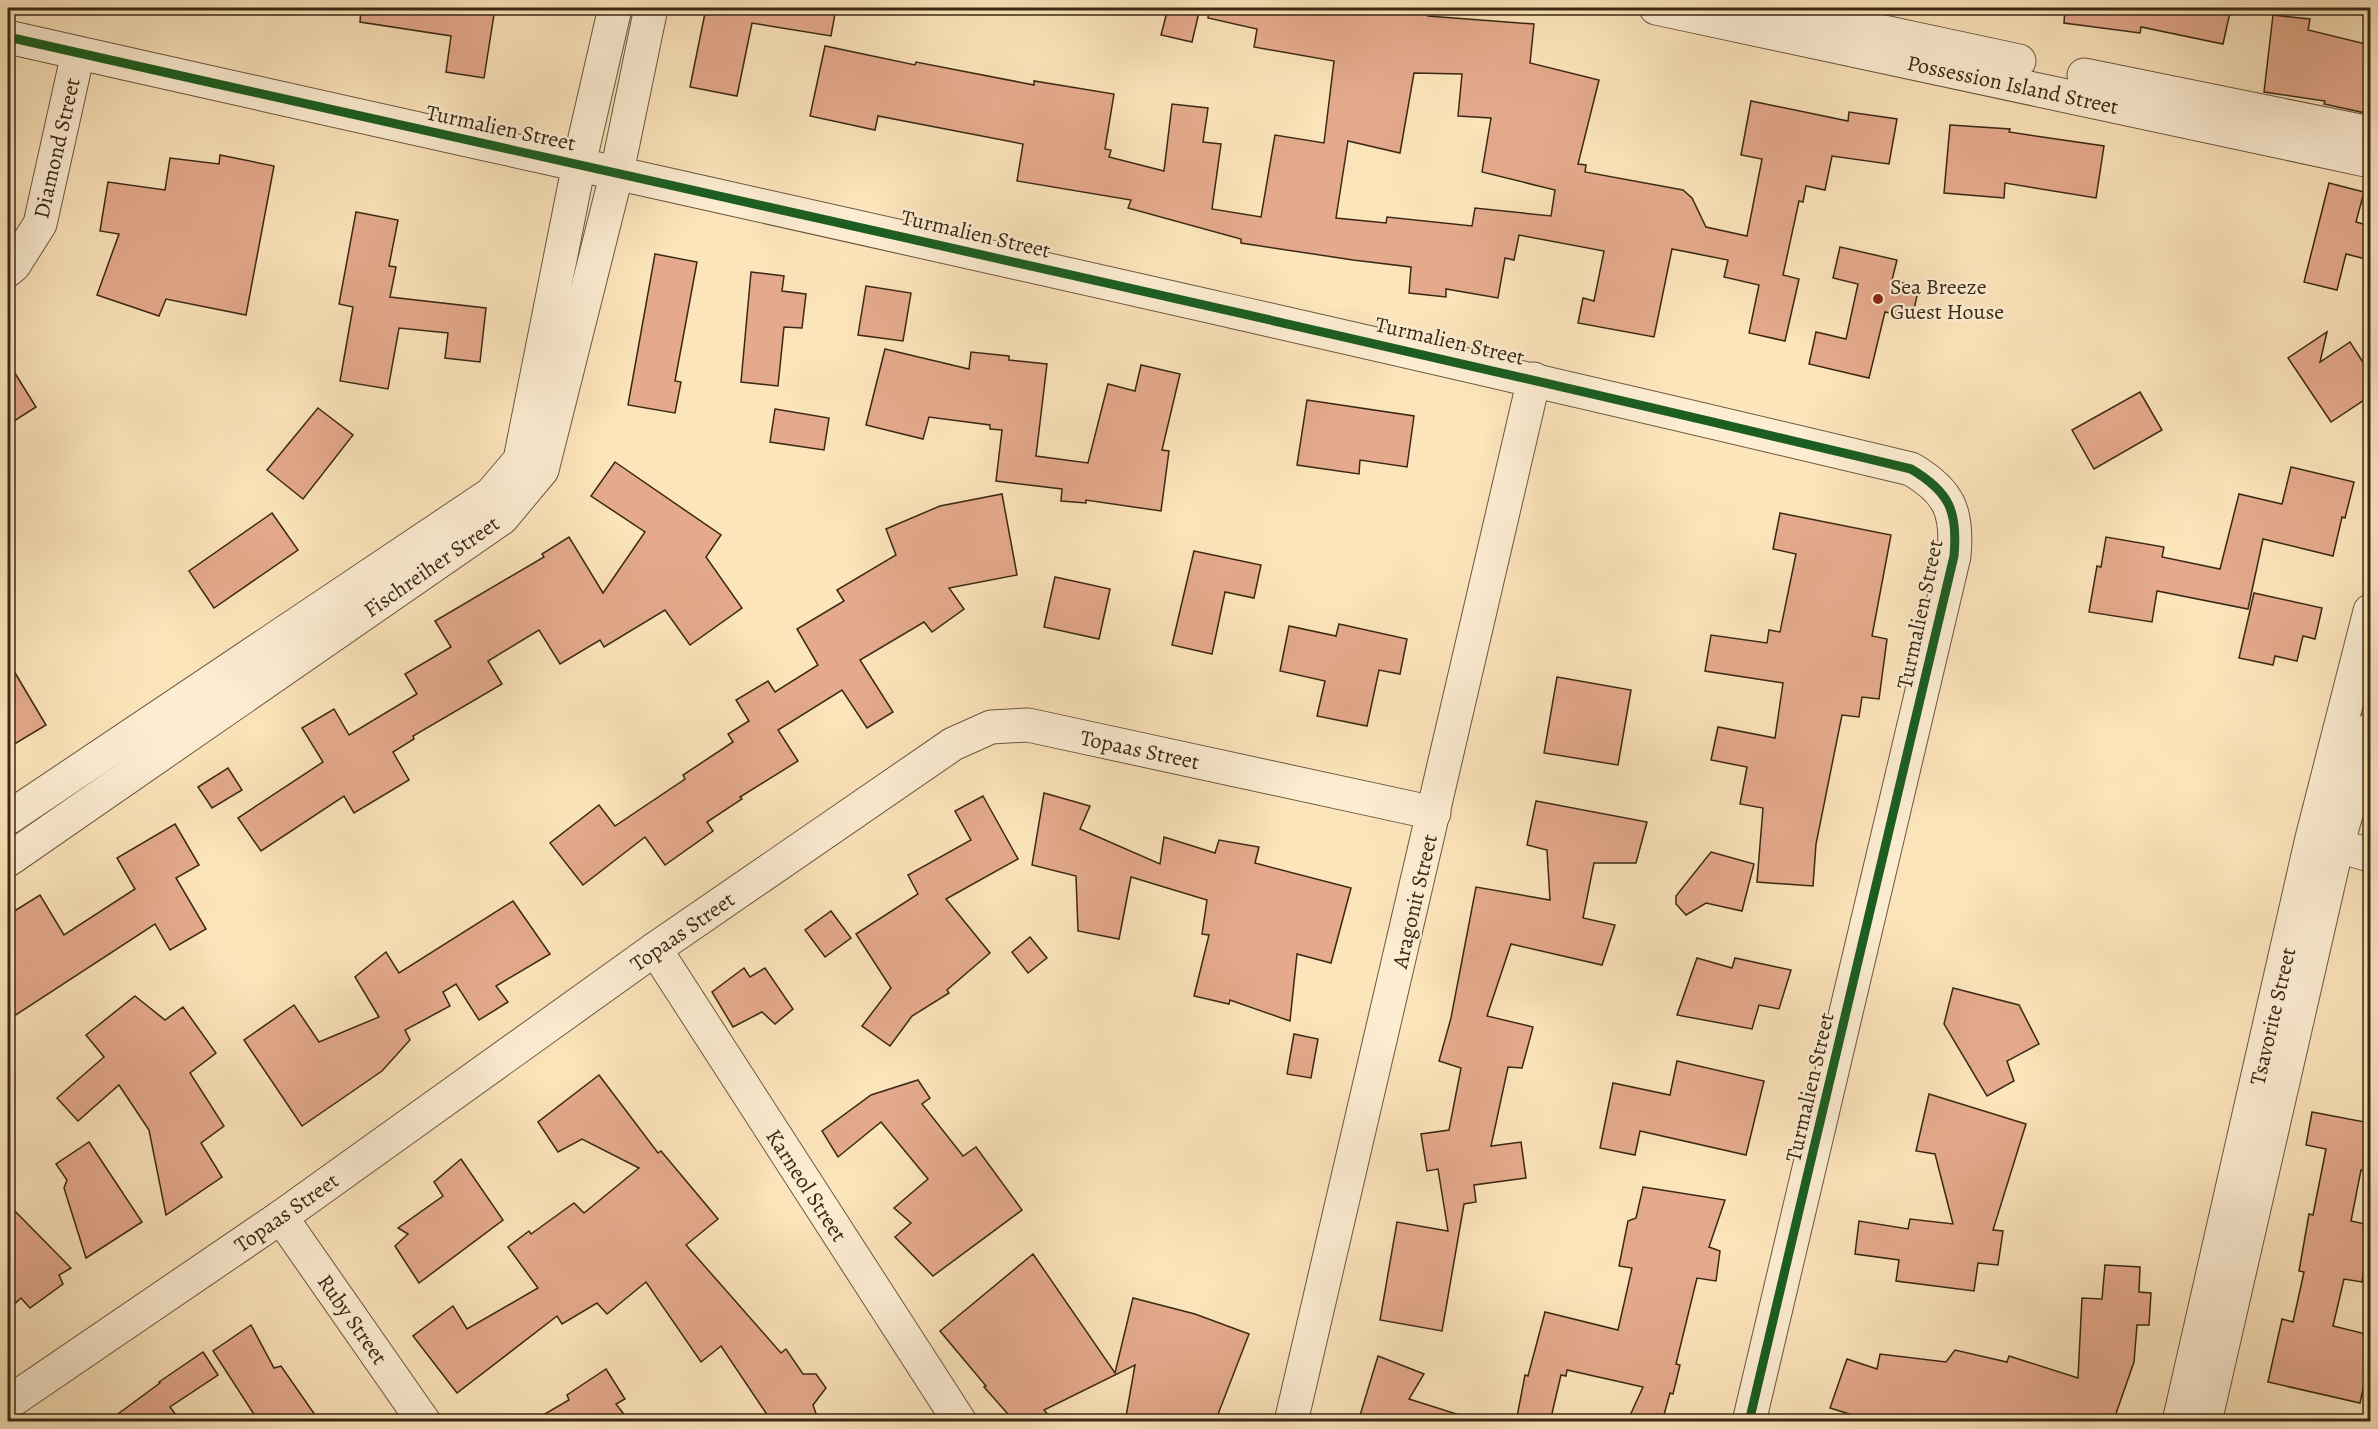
<svg xmlns="http://www.w3.org/2000/svg" width="2378" height="1429" font-family="Alegreya,serif">
  <style>
    .building { fill: #e5aa8d; stroke: #3a2815; stroke-width: 1.5; fill-rule: evenodd }
    .lines { fill: none; stroke-linecap: round; stroke-linejoin: round }
    .minor-casing { stroke: #6a573e; stroke-width: 35 }
    .minor { stroke: #fdedd3; stroke-width: 33 }
    .cycleway-casing { stroke: #fdedd3; stroke-width: 13 }
    .cycleway { stroke: #1b5e20; stroke-width: 9 }
    .poi-dot { fill: #8f2418; stroke: #fdedd3; stroke-width: 2 }
    .labels { text-anchor: middle; stroke-width: 4.5; stroke-linejoin: round; paint-order: stroke }
    .street-label { font-size: 22px; fill: #3a2815; stroke: #fdedd3 }
    .poi-label { font-size: 22px; fill: #3a2815; stroke: #fdedd3; text-anchor: start }
  </style>
  <rect width="100%" height="100%" fill="#fce4bb"/>
  <filter id="stains"><feTurbulence type="fractalNoise" baseFrequency=".00333" numOctaves="4"/><feColorMatrix values="0 0 0 0 .2 0 0 0 0 .09 0 0 0 0 .02 0 0 0 .5 -.17"/></filter>
  <radialGradient id="worn" r=".72"><stop offset=".6" stop-color="#630" stop-opacity="0"/><stop offset="1" stop-color="#630" stop-opacity=".3"/></radialGradient>
  <g class="building">
    <polygon points="361,8 495,8 484,78 446,72 451,36 360,22"/>
    <polygon points="706,8 836,8 831,36 752,23 737,96 690,87"/>
    <polygon points="1168,8 1200,8 1192,42 1161,35"/>
    <path d="M1209,8H1386L1428,12V16L1534,24L1530,63L1599,80L1578,164L1586,165L1585,172L1683,190L1692,198L1706,227L1747,236L1762,159L1741,155L1751,101L1848,121L1849,112L1897,119L1889,164L1832,156L1825,190L1806,186L1803,202L1799,201L1783,275L1799,279L1785,341L1749,333L1759,285L1724,277L1728,260L1672,249L1654,337L1578,323L1583,298L1594,301L1604,251L1519,235L1514,260L1505,258L1498,298L1446,289V297L1409,293L1411,267L1353,260L1241,243V239L1128,208L1131,200L1017,181L1023,144L878,116L875,130L810,116L825,46L915,65L916,62L1034,85V81L1114,94L1105,149L1111,150L1109,157L1164,171L1172,104L1208,108L1203,142L1221,144L1212,209L1261,217L1275,135L1324,143L1334,61L1254,47L1257,29L1208,18ZM1414,73L1462,74L1458,116L1491,118L1482,172L1555,190L1551,216L1475,208L1472,226L1387,217L1386,223L1336,218L1348,141L1400,153Z"/>
    <polygon points="2065,8 2231,8 2223,44 2141,27 2140,33 2064,23"/>
    <polygon points="2273,15 2310,19 2308,30 2370,45 2370,114 2324,104 2325,101 2264,92"/>
    <polygon points="1950,125 2010,129 2009,132 2104,146 2096,198 2005,183 2004,198 1944,193"/>
    <polygon points="220,155 274,166 246,315 166,299 159,316 97,295 119,234 100,231 108,182 165,190 170,158 219,164"/>
    <polygon points="2329,183 2364,192 2356,222 2370,226 2370,260 2346,254 2337,290 2304,282"/>
    <polygon points="356,212 398,220 389,266 396,267 390,297 486,308 480,362 445,358 448,333 399,328 388,389 340,381 353,307 339,304"/>
    <polygon points="1840,247 1897,260 1892,280 1919,287 1912,318 1885,312 1869,378 1809,364 1816,332 1846,339 1858,284 1833,278"/>
    <polygon points="655,254 697,262 675,381 681,382 675,413 628,405"/>
    <polygon points="751,272 784,276 782,291 806,294 802,328 784,327 778,386 741,382"/>
    <polygon points="866,286 911,293 903,341 858,335"/>
    <polygon points="2327,332 2320,362 2350,342 2370,373 2370,396 2331,422 2288,358"/>
    <polygon points="885,349 969,369 971,352 1009,356 1009,360 1047,364 1036,456 1088,463 1108,384 1135,391 1141,365 1180,374 1162,450 1169,451 1161,511 1086,500 1086,503 1061,501 1062,489 996,481 1002,430 990,429 990,425 929,417 923,439 866,425"/>
    <polygon points="8,362 36,407 8,425"/>
    <polygon points="2140,392 2162,430 2094,469 2072,430"/>
    <polygon points="1307,400 1414,416 1407,467 1360,460 1359,474 1297,465"/>
    <polygon points="318,408 353,435 303,499 267,470"/>
    <polygon points="775,409 829,418 824,450 770,442"/>
    <polygon points="615,462 721,535 706,557 742,608 690,645 665,610 604,647 600,640 560,664 539,630 488,661 502,684 413,736 414,739 393,752 409,780 354,813 344,796 261,851 238,818 323,762 302,728 334,709 349,735 417,694 405,674 451,647 435,621 544,557 542,554 569,537 603,593 645,532 591,496"/>
    <polygon points="2291,467 2354,482 2345,518 2342,517 2333,556 2263,539 2248,609 2157,591 2152,622 2089,612 2097,566 2101,567 2106,537 2164,547 2162,557 2220,569 2239,494 2282,504"/>
    <polygon points="1002,494 1017,575 949,588 964,609 932,632 924,622 860,660 893,712 867,728 842,690 778,730 798,761 740,797 742,799 707,822 713,831 665,865 645,837 583,885 550,843 599,805 615,826 685,779 683,775 733,742 728,734 749,721 736,700 768,681 775,692 818,665 797,629 844,601 837,590 896,555 886,529 940,506"/>
    <polygon points="272,513 298,550 214,608 189,571"/>
    <polygon points="1780,513 1891,535 1872,636 1887,639 1879,699 1862,697 1859,717 1842,715 1816,844 1813,886 1757,882 1763,808 1740,804 1747,767 1711,760 1718,727 1775,738 1783,683 1705,671 1711,635 1767,643 1769,630 1780,632 1796,554 1773,549"/>
    <polygon points="1194,551 1261,565 1254,598 1225,592 1212,654 1172,645"/>
    <polygon points="1055,577 1110,589 1099,639 1044,627"/>
    <polygon points="2254,593 2322,608 2315,639 2303,636 2297,661 2275,656 2273,665 2239,658"/>
    <polygon points="1339,624 1407,639 1400,674 1379,670 1367,726 1317,716 1325,681 1280,671 1289,626 1336,636"/>
    <polygon points="8,661 46,725 8,748"/>
    <polygon points="1557,677 1631,690 1618,765 1544,753"/>
    <polygon points="228,768 242,790 212,808 198,787"/>
    <polygon points="1044,793 1090,806 1080,829 1160,864 1164,837 1215,853 1219,840 1259,847 1255,863 1351,888 1331,963 1297,954 1290,1021 1230,1000 1229,1004 1194,996 1209,935 1202,934 1207,900 1131,877 1119,939 1078,931 1076,876 1032,865"/>
    <polygon points="983,796 1018,859 946,899 990,953 947,990 949,993 912,1016 890,1046 862,1026 891,988 856,934 918,894 908,875 971,840 955,811"/>
    <polygon points="1536,801 1647,822 1636,863 1594,863 1583,918 1615,925 1602,965 1511,944 1487,1016 1533,1027 1522,1068 1508,1067 1491,1146 1521,1142 1526,1178 1474,1185 1476,1202 1464,1204 1442,1331 1380,1320 1397,1222 1448,1231 1438,1169 1427,1171 1421,1134 1449,1130 1461,1068 1439,1061 1451,1018 1476,887 1550,900 1547,850 1527,845"/>
    <polygon points="175,824 199,865 176,878 206,929 170,950 155,924 8,1020 8,915 40,895 64,935 135,889 117,858"/>
    <polygon points="1711,852 1754,864 1742,911 1706,903 1686,915 1676,904 1676,896"/>
    <polygon points="513,901 550,954 496,986 508,1002 479,1020 456,984 443,992 450,1006 405,1030 410,1040 382,1071 302,1126 244,1040 294,1005 319,1042 379,1017 355,977 386,952 399,973"/>
    <polygon points="831,911 851,938 825,957 805,930"/>
    <polygon points="1030,937 1047,958 1028,973 1012,952"/>
    <polygon points="1697,958 1732,968 1735,958 1791,970 1779,1009 1759,1005 1752,1029 1677,1015"/>
    <polygon points="744,968 750,977 765,968 793,1009 775,1024 762,1012 733,1027 712,992"/>
    <polygon points="1953,988 2019,1005 2039,1044 2007,1061 2014,1081 1987,1096 1944,1024"/>
    <polygon points="135,996 165,1020 183,1007 216,1053 190,1073 224,1126 201,1143 222,1177 166,1215 149,1130 119,1085 78,1121 57,1098 104,1057 86,1035"/>
    <polygon points="1294,1034 1318,1039 1311,1078 1287,1074"/>
    <polygon points="1677,1061 1764,1081 1746,1155 1640,1131 1635,1155 1600,1148 1613,1083 1670,1095"/>
    <polygon points="599,1075 658,1153 661,1151 718,1219 686,1245 781,1353 786,1349 803,1374 816,1374 826,1388 813,1405 819,1422 772,1422 721,1346 701,1362 646,1282 607,1314 597,1303 562,1324 557,1316 457,1393 413,1336 453,1306 467,1329 538,1288 508,1247 529,1231 531,1234 574,1203 584,1213 639,1168 582,1139 558,1152 538,1122"/>
    <polygon points="918,1080 930,1098 922,1104 963,1156 976,1147 1022,1210 933,1276 895,1237 911,1223 894,1208 928,1179 881,1122 838,1157 822,1131 871,1095"/>
    <polygon points="1929,1094 2026,1124 1993,1230 2003,1231 1998,1265 1978,1263 1974,1291 1896,1281 1899,1260 1855,1254 1859,1221 1908,1229 1910,1219 1953,1224 1935,1154 1916,1151"/>
    <polygon points="2312,1112 2370,1123 2370,1172 2361,1170 2351,1221 2370,1225 2362,1282 2344,1279 2333,1326 2370,1335 2370,1357 2360,1403 2268,1382 2282,1319 2293,1322 2304,1272 2299,1271 2309,1214 2313,1215 2326,1149 2306,1145"/>
    <polygon points="89,1142 142,1222 86,1258 64,1188 67,1180 56,1164"/>
    <polygon points="461,1159 503,1220 419,1283 395,1246 408,1234 398,1228 443,1196 434,1182"/>
    <polygon points="1643,1187 1725,1200 1709,1247 1720,1251 1716,1281 1697,1278 1676,1364 1680,1365 1673,1394 1670,1393 1662,1422 1627,1422 1643,1387 1567,1370 1566,1376 1561,1375 1550,1422 1516,1422 1525,1375 1528,1376 1545,1312 1618,1330 1632,1268 1619,1266 1628,1221 1636,1218"/>
    <polygon points="8,1204 71,1268 59,1275 63,1284 30,1308 21,1298 8,1310"/>
    <polygon points="1033,1254 1115,1373 1133,1298 1195,1314 1249,1334 1215,1422 1125,1422 1135,1365 1044,1410 1055,1422 1015,1422 984,1387 986,1386 940,1331"/>
    <polygon points="2105,1265 2140,1267 2139,1292 2151,1293 2149,1325 2137,1325 2134,1362 2113,1422 1875,1422 1830,1408 1847,1359 1877,1369 1880,1354 1946,1362 1955,1350 2007,1362 2009,1356 2078,1378 2082,1298 2102,1299"/>
    <polygon points="251,1325 274,1368 281,1366 320,1422 259,1422 213,1351"/>
    <polygon points="203,1352 218,1375 170,1407 181,1422 107,1422 160,1383 159,1382"/>
    <polygon points="1378,1356 1424,1374 1409,1399 1463,1416 1462,1422 1358,1422"/>
    <polygon points="606,1369 625,1399 616,1404 630,1422 531,1422 569,1400 567,1395"/>
  </g>
  <g class="lines">
    <g class="minor-casing">
      <g id="minor">
        <polyline points="1656,8 2370,161"/>
        <polyline points="1772,8 2019,61"/>
        <path d="M8,37C642,180 1278,318 1911,469C1950,492 1958,512 1954,556L1749,1422"/>
        <polyline points="2084,75 2370,133"/>
        <polyline points="8,270 14,265 40,224 78,53"/>
        <polyline points="8,818 491,494 520,460 579,164 615,8"/>
        <polyline points="2317,840 2370,855"/>
        <polyline points="8,860 502,518 542,470 617,172 651,8"/>
        <polyline points="655,949 960,1422"/>
        <polyline points="281,1217 424,1422"/>
        <polyline points="8,1403 281,1217 655,949 953,744 991,727 1028,725 1434,813"/>
        <polyline points="1291,1422 1534,379"/>
        <polyline points="2179,1422 2312,838 2370,611"/>
        <polyline points="2205,1422 2337,846 2370,730"/>
      </g>
    </g>
    <use href="#minor" class="minor"/>
    <g class="cycleway-casing">
      <path id="cycleway" d="M8,37C642,180 1278,318 1911,469C1950,492 1958,512 1954,556L1749,1422"/>
    </g>
    <use href="#cycleway" class="cycleway"/>
  </g>
  <circle class="poi-dot" cx="1878" cy="299" r="6"/>
  <g class="labels">
    <g class="street-label">
      <text transform="translate(2013 84) rotate(12)" y="8">Possession Island Street</text>
      <text transform="translate(501 127) rotate(12)" y="8">Turmalien Street</text>
      <text transform="translate(56 148) rotate(-77)" y="8">Diamond Street</text>
      <text transform="translate(976 233) rotate(13)" y="8">Turmalien Street</text>
      <text transform="translate(1450 340) rotate(13)" y="8">Turmalien Street</text>
      <text transform="translate(431 566) rotate(-35)" y="8">Fischreiher Street</text>
      <text transform="translate(1919 614) rotate(-78)" y="8">Turmalien Street</text>
      <text transform="translate(1140 749) rotate(12)" y="8">Topaas Street</text>
      <text transform="translate(1414 901) rotate(-77)" y="8">Aragonit Street</text>
      <text transform="translate(682 931) rotate(-35)" y="8">Topaas Street</text>
      <text transform="translate(2272 1016) rotate(-77)" y="8">Tsavorite Street</text>
      <text transform="translate(1809 1087) rotate(-77)" y="8">Turmalien Street</text>
      <text transform="translate(807 1185) rotate(57)" y="8">Karneol Street</text>
      <text transform="translate(286 1212) rotate(-35)" y="8">Topaas Street</text>
      <text transform="translate(353 1319) rotate(55)" y="8">Ruby Street</text>
    </g>
    <g class="poi-label">
      <text x="1890" y="294">Sea Breeze<tspan x="1890" dy="25">Guest House</tspan></text>
    </g>
  </g>
  <rect width="2378" height="1429" fill="none" stroke="#fce4bb" stroke-width="30"/>
  <rect x="9" y="9" width="2360" height="1411" fill="none" stroke="#3a2815" stroke-width="3"/>
  <rect x="15" y="15" width="2348" height="1399" fill="none" stroke="#3a2815" stroke-width="1.5"/>
  <rect width="100%" height="100%" filter="url(#stains)"/>
  <rect width="100%" height="100%" fill="url(#worn)"/>
</svg>
